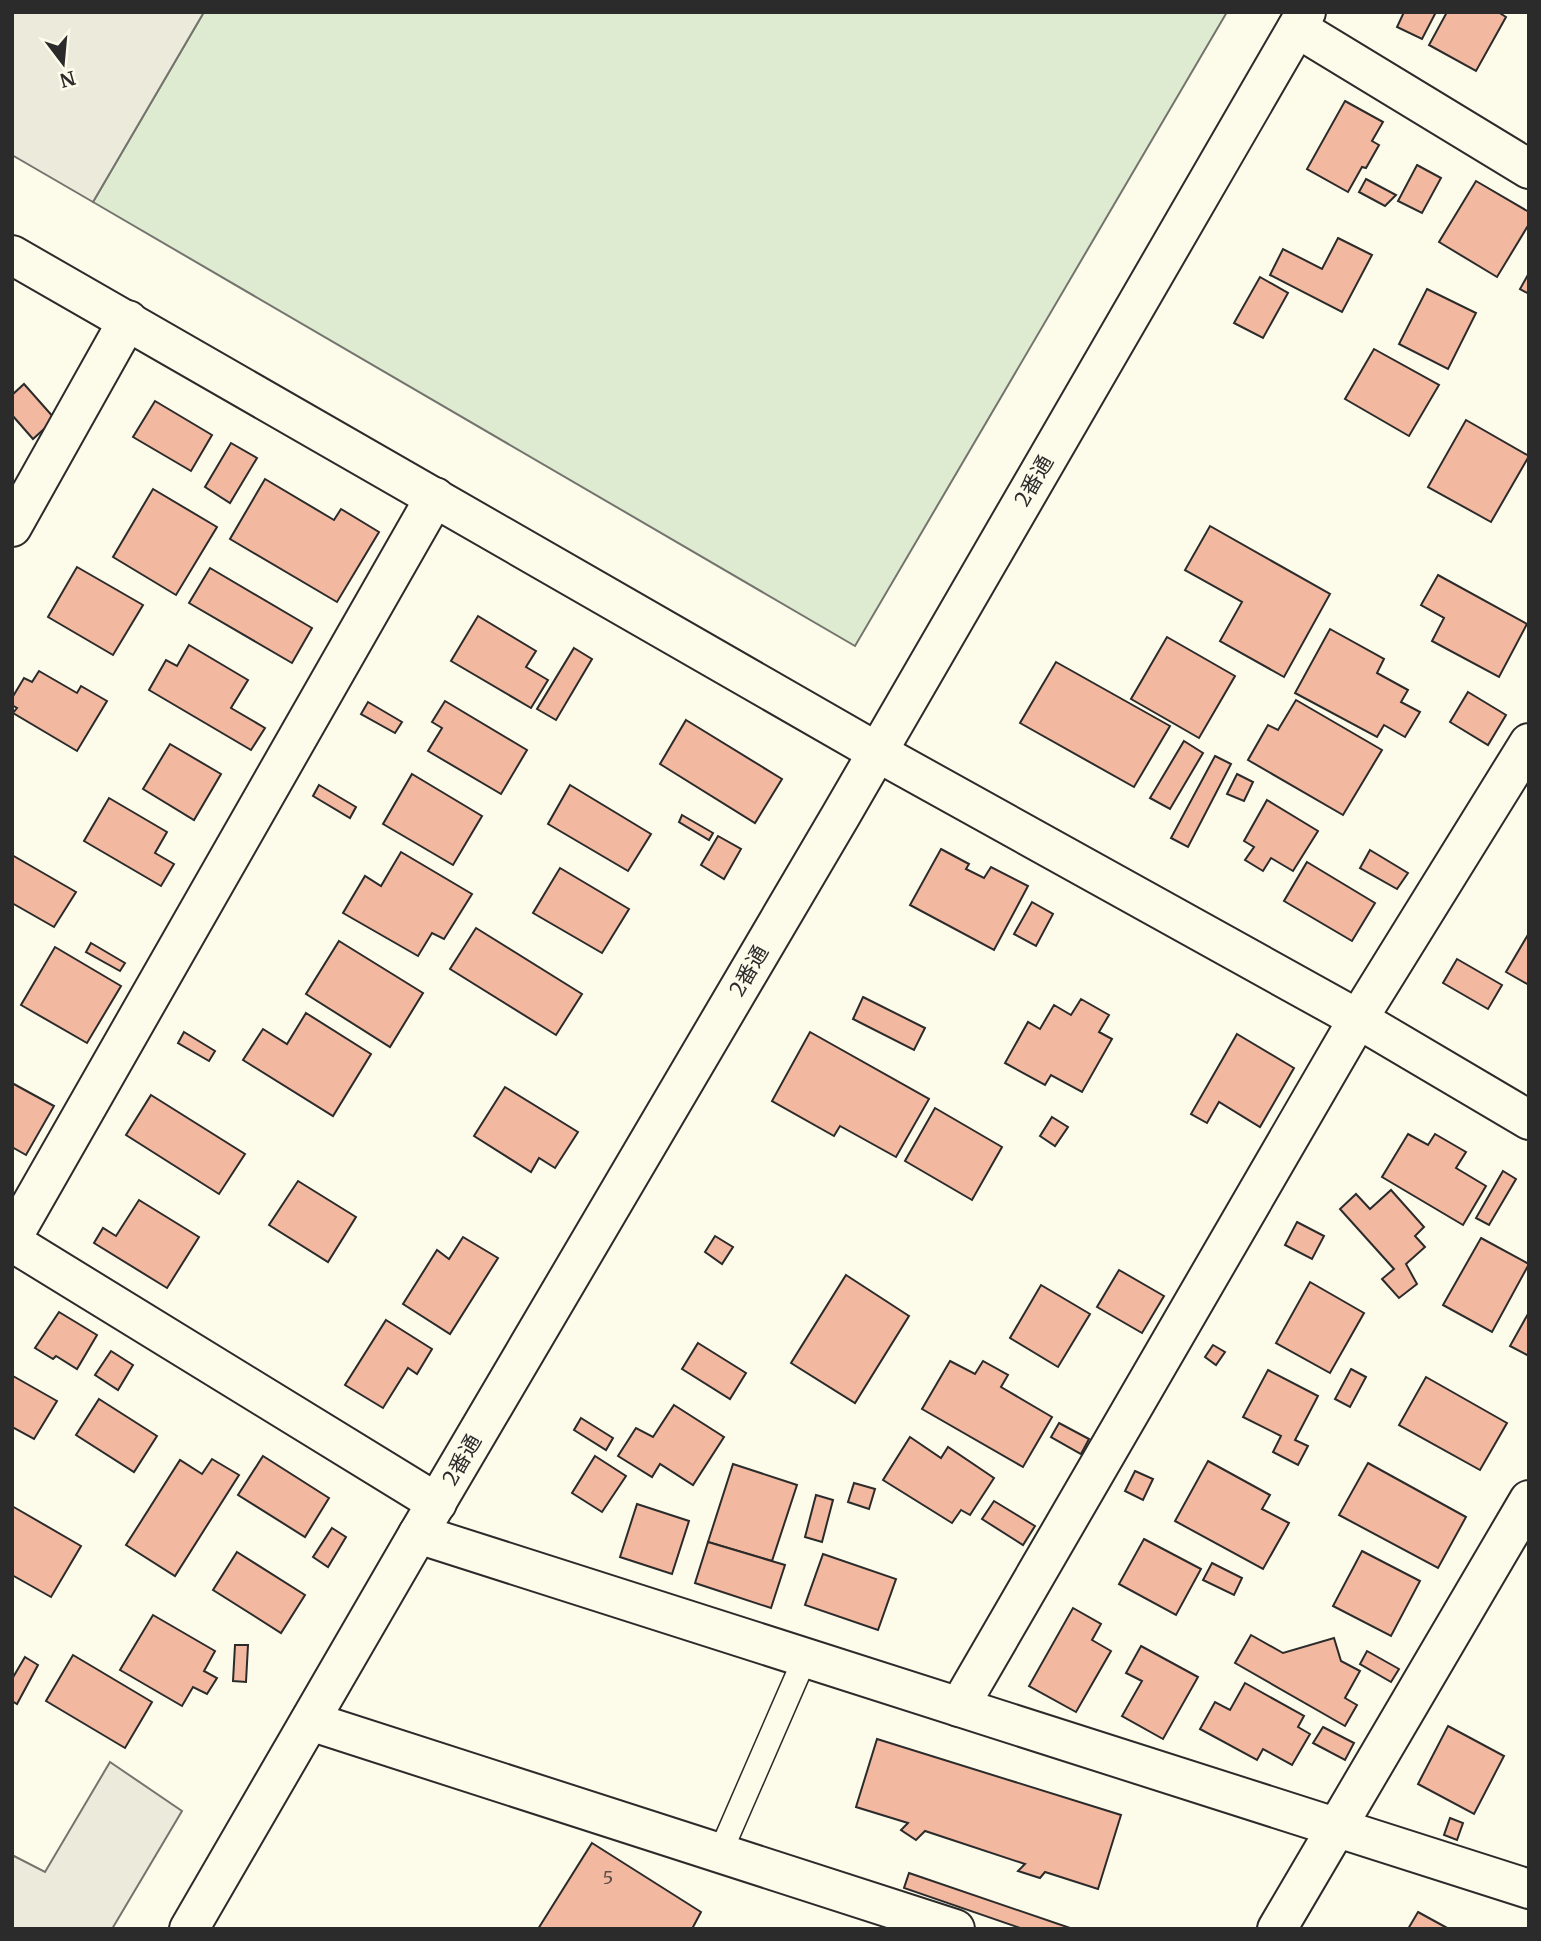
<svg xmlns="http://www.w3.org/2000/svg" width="1541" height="1941" font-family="Merriweather,'Noto Sans JP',serif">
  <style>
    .green { fill: #deebd1; stroke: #74746e; stroke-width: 2 }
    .parking { fill: #eceadb; stroke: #74746e; stroke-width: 2 }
    .building { fill: #f2b8a0; stroke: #2b2b2b; stroke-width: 2 }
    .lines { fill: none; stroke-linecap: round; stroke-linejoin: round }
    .service-casing { stroke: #2b2b2b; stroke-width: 26 }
    .minor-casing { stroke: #2b2b2b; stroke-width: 42 }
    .tertiary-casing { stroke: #2b2b2b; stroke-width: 42 }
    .service { stroke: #fdfbea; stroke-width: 23 }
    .minor { stroke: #fdfbea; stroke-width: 38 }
    .tertiary { stroke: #fdfbea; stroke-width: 38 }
    .labels { text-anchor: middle; stroke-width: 5; stroke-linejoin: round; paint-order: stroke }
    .number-label { font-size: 18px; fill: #5d4e48 }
    .street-label { font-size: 21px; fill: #2b2b2b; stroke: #fdfbea }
  </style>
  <rect width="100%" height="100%" fill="#fdfbea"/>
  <polygon class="green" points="204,12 1227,12 855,646 93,202"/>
  <g class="parking">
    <polygon points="12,12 204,12 93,202 12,155"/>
    <polygon points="110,1762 182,1811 112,1929 12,1929 12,1855 45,1872"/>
  </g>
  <g class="building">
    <polygon points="1404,12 1436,12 1422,39 1397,27"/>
    <polygon points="1447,12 1498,12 1506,17 1476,71 1429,45"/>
    <polygon points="1345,101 1383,122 1372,141 1379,145 1366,168 1362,167 1348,192 1307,169"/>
    <polygon points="1417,165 1441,178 1422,213 1398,201"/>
    <polygon points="1366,179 1396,195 1385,206 1359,192"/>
    <polygon points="1476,181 1529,212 1529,224 1497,277 1439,242"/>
    <polygon points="1338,238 1372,255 1342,312 1270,275 1283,249 1322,269"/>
    <polygon points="1529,273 1529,294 1520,289"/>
    <polygon points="1260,277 1288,293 1263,338 1234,323"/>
    <polygon points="1427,289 1476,313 1448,369 1399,344"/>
    <polygon points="1374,349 1439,385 1409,436 1345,399"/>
    <polygon points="24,384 55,419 33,439 12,415 12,395"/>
    <polygon points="155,401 212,435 191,471 133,437"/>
    <polygon points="1466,420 1529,456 1491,522 1428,487"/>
    <polygon points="231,443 257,458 230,503 205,487"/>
    <polygon points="265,479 334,520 341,509 379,532 337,602 230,539"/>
    <polygon points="153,489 217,527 176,595 113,557"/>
    <polygon points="1210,526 1330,594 1284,677 1220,641 1242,602 1185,570"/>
    <polygon points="77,567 143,605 113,655 48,617"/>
    <polygon points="210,568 312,628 292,663 189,603"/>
    <polygon points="1438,575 1527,624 1499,677 1432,641 1444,618 1421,605"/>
    <polygon points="478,616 536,651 526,667 548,680 531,708 451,661"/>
    <polygon points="1330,629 1384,659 1377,673 1408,690 1401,702 1420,712 1405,737 1384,725 1377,737 1295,693"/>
    <polygon points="1167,637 1235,676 1199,738 1131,699"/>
    <polygon points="189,645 248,680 231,708 265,728 251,750 149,690 166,660 177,666"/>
    <polygon points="574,648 592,659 556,720 537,709"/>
    <polygon points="1056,662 1170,726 1134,787 1020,723"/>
    <polygon points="39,671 77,693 81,686 107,701 77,751 13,713 17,708 12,705 12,698 24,678 32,682"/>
    <polygon points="1468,692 1506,715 1488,745 1450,722"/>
    <polygon points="1296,700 1382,750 1343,815 1248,760 1268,725 1278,730"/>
    <polygon points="445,701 527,750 501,794 428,751 442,728 432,722"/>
    <polygon points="368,702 402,722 395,733 361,714"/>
    <polygon points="686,720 782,779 755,823 660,764"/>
    <polygon points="1184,741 1203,753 1170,809 1150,798"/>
    <polygon points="170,744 221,774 194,820 143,789"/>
    <polygon points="1215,756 1231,764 1188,847 1171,838"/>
    <polygon points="412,774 482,816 453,865 383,824"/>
    <polygon points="1237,774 1253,782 1244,801 1227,794"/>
    <polygon points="319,785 356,807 350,818 313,796"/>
    <polygon points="570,785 651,834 628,871 548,824"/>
    <polygon points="109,798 167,832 155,853 174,864 161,886 84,841"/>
    <polygon points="1267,800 1318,831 1293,871 1271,858 1263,871 1245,860 1254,847 1244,841"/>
    <polygon points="682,815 713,833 709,840 679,822"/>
    <polygon points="718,836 741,849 724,879 701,865"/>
    <polygon points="941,849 969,864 966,869 984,878 991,867 1028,886 994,950 910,905"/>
    <polygon points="1370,850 1408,873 1397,889 1360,868"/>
    <polygon points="401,852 472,894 444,939 432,933 418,956 343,913 365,876 381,886"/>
    <polygon points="12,855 76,892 54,927 12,903"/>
    <polygon points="1307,862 1375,903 1352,941 1284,901"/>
    <polygon points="560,868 629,909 602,953 533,913"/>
    <polygon points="1032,902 1053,914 1036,946 1014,934"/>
    <polygon points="476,928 582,994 556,1035 450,969"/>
    <polygon points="1529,933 1529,985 1506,972"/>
    <polygon points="339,941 423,993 390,1047 306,994"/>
    <polygon points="91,943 125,963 120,971 86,952"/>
    <polygon points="55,947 121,986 87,1043 21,1005"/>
    <polygon points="1457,959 1502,985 1488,1009 1443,983"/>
    <polygon points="863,997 925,1028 914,1050 853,1019"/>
    <polygon points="1081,999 1109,1015 1099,1032 1112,1039 1082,1092 1051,1075 1045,1085 1005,1063 1028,1022 1040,1029 1054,1005 1071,1015"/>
    <polygon points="306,1013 371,1054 333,1116 243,1060 263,1029 287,1044"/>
    <polygon points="184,1032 215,1051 209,1061 178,1043"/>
    <polygon points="810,1032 929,1099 896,1157 840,1126 834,1136 772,1101"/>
    <polygon points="1237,1034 1294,1068 1260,1127 1219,1102 1207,1123 1191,1114"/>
    <polygon points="12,1083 54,1106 26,1155 12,1147"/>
    <polygon points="505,1087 578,1132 555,1168 539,1158 531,1172 474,1136"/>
    <polygon points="151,1095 245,1154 219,1194 126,1135"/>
    <polygon points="935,1108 1002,1147 972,1200 905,1161"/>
    <polygon points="1052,1117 1068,1127 1055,1146 1040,1136"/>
    <polygon points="1408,1134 1428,1145 1435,1134 1466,1152 1456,1168 1486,1186 1463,1225 1382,1177"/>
    <polygon points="1503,1171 1516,1179 1489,1225 1476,1218"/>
    <polygon points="298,1181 356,1217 328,1262 269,1225"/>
    <polygon points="1391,1190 1424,1227 1415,1236 1425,1247 1406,1264 1417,1284 1399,1298 1382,1279 1394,1269 1340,1209 1356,1194 1370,1209"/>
    <polygon points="139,1200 199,1237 167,1288 94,1243 103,1228 116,1236"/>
    <polygon points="1297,1222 1324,1236 1312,1259 1285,1245"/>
    <polygon points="715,1236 733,1247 722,1264 705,1252"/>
    <polygon points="463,1237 498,1258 450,1334 403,1304 437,1250 449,1259"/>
    <polygon points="1481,1238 1529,1264 1492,1332 1443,1305"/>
    <polygon points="1119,1270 1164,1296 1142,1333 1097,1307"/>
    <polygon points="846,1275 909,1316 855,1403 791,1363"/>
    <polygon points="1310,1282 1364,1313 1330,1373 1276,1343"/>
    <polygon points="1041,1285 1090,1314 1058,1367 1010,1338"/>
    <polygon points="59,1312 97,1335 77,1369 56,1356 53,1359 35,1348"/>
    <polygon points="1529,1312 1529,1356 1510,1346"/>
    <polygon points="386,1320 432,1349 417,1374 408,1368 383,1408 345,1385"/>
    <polygon points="698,1343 746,1373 730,1399 682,1369"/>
    <polygon points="1213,1345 1225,1352 1216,1365 1205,1357"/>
    <polygon points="111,1351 133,1365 118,1390 95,1375"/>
    <polygon points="950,1361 975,1374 983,1361 1008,1375 1001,1387 1052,1417 1023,1467 922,1409"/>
    <polygon points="1351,1369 1366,1377 1350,1407 1335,1399"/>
    <polygon points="1268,1370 1318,1396 1295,1440 1308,1446 1298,1465 1273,1452 1281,1436 1243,1417"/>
    <polygon points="13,1376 57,1401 34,1439 12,1427"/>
    <polygon points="1426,1377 1507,1423 1480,1470 1399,1425"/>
    <polygon points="99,1399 157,1436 134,1472 76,1435"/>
    <polygon points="674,1405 724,1437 693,1485 660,1464 652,1477 618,1456 636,1428 653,1437"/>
    <polygon points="581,1418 613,1438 606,1450 574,1430"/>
    <polygon points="1059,1423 1089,1439 1081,1454 1051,1437"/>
    <polygon points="910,1437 941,1458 948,1447 994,1478 970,1515 961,1510 952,1523 883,1480"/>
    <polygon points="263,1456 329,1498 305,1537 238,1495"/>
    <polygon points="595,1456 626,1476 602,1512 572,1493"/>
    <polygon points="212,1459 239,1475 175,1576 126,1545 180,1460 202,1474"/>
    <polygon points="1208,1461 1270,1495 1262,1509 1289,1523 1263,1569 1175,1521"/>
    <polygon points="1368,1463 1466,1517 1438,1568 1339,1515"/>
    <polygon points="733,1464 797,1485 772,1561 708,1542"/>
    <polygon points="1135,1471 1153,1479 1143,1500 1125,1491"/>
    <polygon points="854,1483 875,1489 869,1509 848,1502"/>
    <polygon points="816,1495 833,1500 822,1542 805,1537"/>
    <polygon points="994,1501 1035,1526 1023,1545 982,1519"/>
    <polygon points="637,1504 689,1521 672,1574 620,1557"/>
    <polygon points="12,1506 81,1546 51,1597 12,1575"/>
    <polygon points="332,1528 346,1537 328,1567 313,1557"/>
    <polygon points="1144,1539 1201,1569 1176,1615 1119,1584"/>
    <polygon points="708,1542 785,1565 771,1608 695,1583"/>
    <polygon points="1362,1551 1420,1581 1391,1636 1333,1606"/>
    <polygon points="237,1552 305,1595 281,1633 213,1590"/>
    <polygon points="823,1554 896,1579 878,1630 805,1605"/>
    <polygon points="1212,1563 1242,1578 1234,1595 1203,1580"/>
    <polygon points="1073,1608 1101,1624 1092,1640 1111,1651 1076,1712 1029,1686"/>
    <polygon points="153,1615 215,1651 204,1671 217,1678 207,1694 193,1687 182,1706 120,1670"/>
    <polygon points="1251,1635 1283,1653 1334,1638 1341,1661 1360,1671 1345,1698 1357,1705 1345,1726 1235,1663"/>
    <polygon points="235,1645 248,1645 246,1682 233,1681"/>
    <polygon points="1141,1646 1198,1677 1163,1739 1122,1716 1142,1681 1126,1673"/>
    <polygon points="1367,1651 1399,1669 1391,1682 1360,1664"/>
    <polygon points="73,1655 152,1702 125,1748 46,1701"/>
    <polygon points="25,1657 38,1665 17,1704 12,1701 12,1679"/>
    <polygon points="1245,1683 1304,1716 1298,1727 1310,1734 1292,1765 1263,1749 1257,1760 1200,1729 1215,1702 1230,1710"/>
    <polygon points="1448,1726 1504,1756 1474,1814 1418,1784"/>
    <polygon points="1323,1727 1354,1743 1345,1760 1313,1743"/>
    <polygon points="877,1739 1121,1815 1098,1889 1045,1872 1040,1878 1018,1871 1025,1864 925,1831 916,1840 901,1830 908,1823 856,1807"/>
    <polygon points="1450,1818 1463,1823 1457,1840 1444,1835"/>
    <polygon points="592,1843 701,1912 692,1929 538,1929"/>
    <polygon points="909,1873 1073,1929 1023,1929 904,1888"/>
    <polygon points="1418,1912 1449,1929 1408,1929"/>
  </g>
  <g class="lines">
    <g class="service-casing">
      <polyline id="service" points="720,1853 805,1658"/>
    </g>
    <g class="minor-casing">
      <g id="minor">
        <polyline points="1297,28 1529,169"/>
        <polyline points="12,255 877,752 1358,1019 1529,1120"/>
        <polyline points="12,527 128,320"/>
        <polyline points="12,1238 435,497"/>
        <polyline points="12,1242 437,1503"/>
        <polyline points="418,1534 1529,1889"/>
        <polyline points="959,1707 1358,1019 1529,743"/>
        <polyline points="310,1721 955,1929"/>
        <polyline points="1277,1929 1529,1500"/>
      </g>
    </g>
    <g class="tertiary-casing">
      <polyline id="tertiary" points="189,1929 418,1534 841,815 1306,12"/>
    </g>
    <use href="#service" class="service"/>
    <use href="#minor" class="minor"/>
    <use href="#tertiary" class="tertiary"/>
  </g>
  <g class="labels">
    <g class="number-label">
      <text x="608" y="1884">5</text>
    </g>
    <g class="street-label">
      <text transform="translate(1034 481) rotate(-60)" y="7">2番通</text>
      <text transform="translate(749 971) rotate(-60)" y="7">2番通</text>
      <text transform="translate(462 1460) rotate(-60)" y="7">2番通</text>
    </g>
  </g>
  <rect width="1541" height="1941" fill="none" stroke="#2b2b2b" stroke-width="28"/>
  <g transform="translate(63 63) rotate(164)" stroke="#fdfbea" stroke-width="5" paint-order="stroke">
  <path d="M0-5L12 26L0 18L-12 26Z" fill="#2b2b2b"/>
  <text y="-10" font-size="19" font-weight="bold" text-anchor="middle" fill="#2b2b2b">N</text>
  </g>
</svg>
